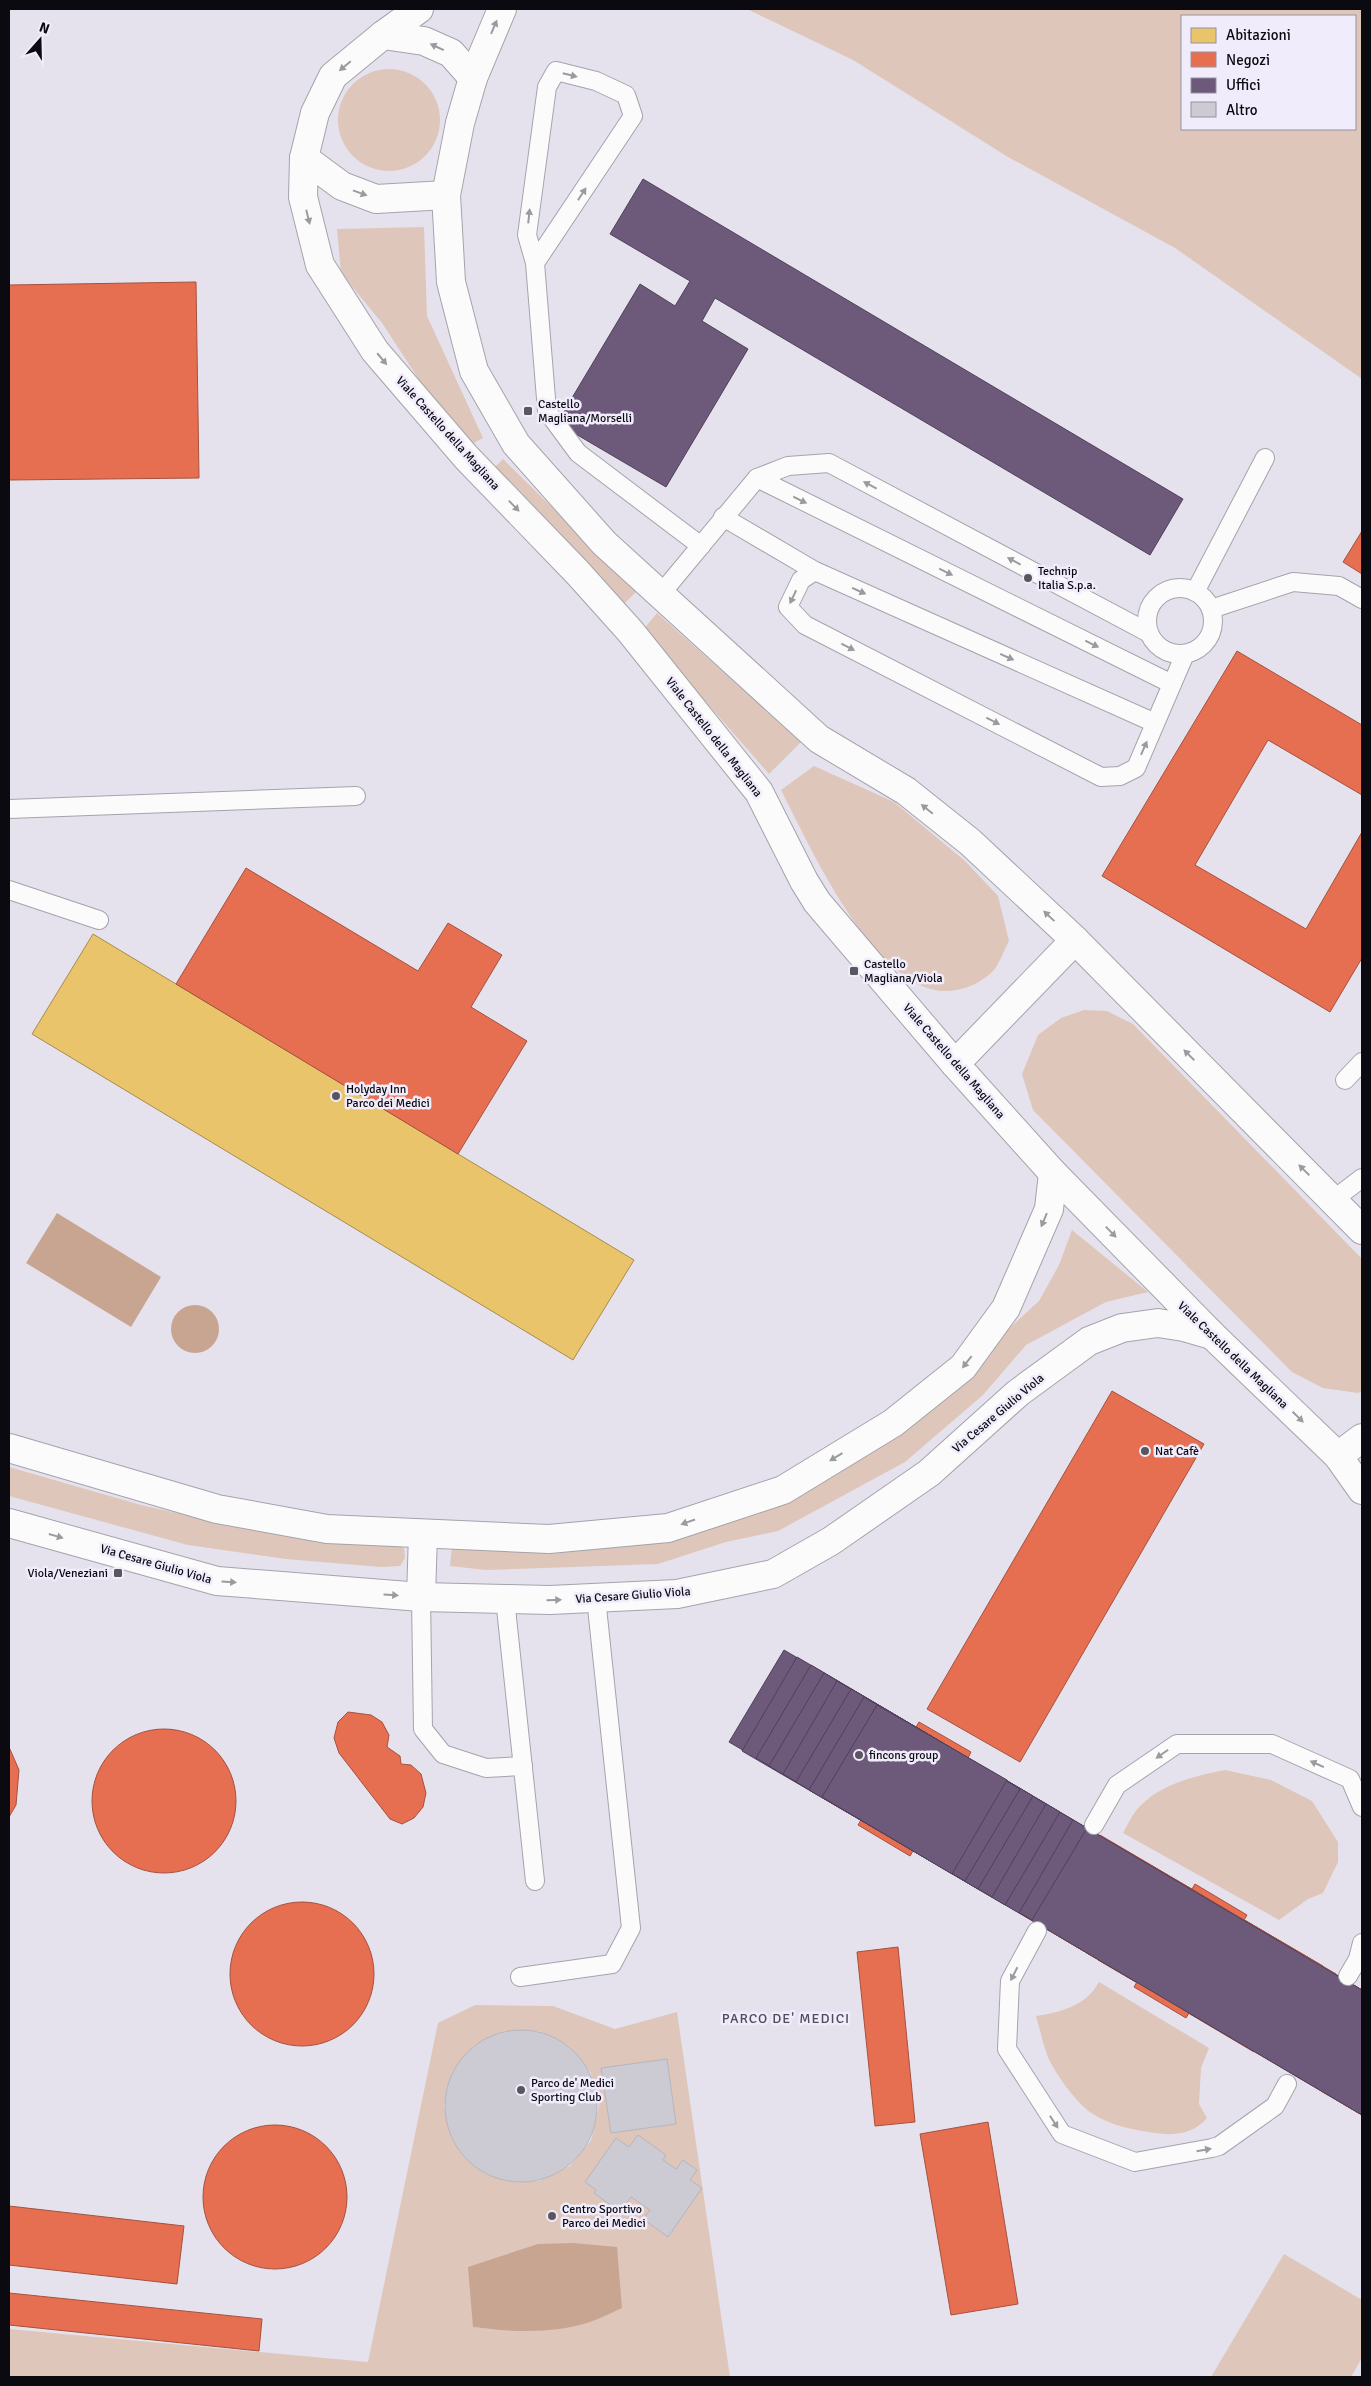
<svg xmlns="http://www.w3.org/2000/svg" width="1371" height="2386" font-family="Signika,sans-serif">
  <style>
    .green { fill: #dec6ba; fill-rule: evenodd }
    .water { fill: #c8a590 }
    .homes { fill: #e9c46a; stroke: #a78c4f }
    .shops { fill: #e76f51; stroke: #a5513e }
    .offices { fill: #6d597a; stroke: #50415a }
    .building { fill: #cccad3; stroke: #b7b5be }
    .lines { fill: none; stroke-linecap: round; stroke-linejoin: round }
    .service-casing { stroke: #a5a3ab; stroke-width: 20 }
    .minor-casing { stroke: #a5a3ab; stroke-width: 30 }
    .tertiary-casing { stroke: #a5a3ab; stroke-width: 30 }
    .service { stroke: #fbfbfc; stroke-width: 18 }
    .minor { stroke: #fbfbfc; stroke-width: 28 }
    .tertiary { stroke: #fbfbfc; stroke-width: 28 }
    .oneway { fill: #9b9b9e }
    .poi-dot { fill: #58565e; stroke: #f0ecfc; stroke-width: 2 }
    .labels { text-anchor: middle; stroke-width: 5; stroke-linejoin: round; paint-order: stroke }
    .poi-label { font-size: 12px; fill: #0c0a11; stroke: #f0ecfc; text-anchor: start }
    .street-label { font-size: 12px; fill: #0c0a11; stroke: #f0ecfc }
    .neighbourhood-label { font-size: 14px; letter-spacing: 1px; fill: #514c5d; stroke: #f0ecfc }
  </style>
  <rect width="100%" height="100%" fill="#e5e2ee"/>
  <g class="green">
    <path d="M747,9H1362V379L1175,248L1008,157L853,60ZM1355,16V129H1182V16Z"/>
    <circle cx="389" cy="120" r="51"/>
    <polygon points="424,227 427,316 483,438 472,444 437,407 382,323 341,273 337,229"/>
    <polygon points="503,459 637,591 623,605 489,473"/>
    <polygon points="657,613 801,742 769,774 643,630"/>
    <path d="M814,766L894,802L965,861L998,896L1009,941C1004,950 1000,963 993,971C983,981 971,987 957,990C880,1006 810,846 781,790Z"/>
    <polygon points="1084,1010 1107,1011 1133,1024 1362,1259 1362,1391 1358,1393 1323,1388 1292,1372 1033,1110 1022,1074 1038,1035 1061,1018"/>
    <polygon points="1072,1230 1148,1292 1106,1302 1026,1345 983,1395 905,1462 778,1531 726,1542 658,1564 486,1570 450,1566 452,1546 599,1543 883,1444 1039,1301 1059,1265"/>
    <polygon points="9,1467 141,1505 253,1530 368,1544 394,1543 404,1548 405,1558 400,1566 381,1567 286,1559 188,1545 9,1496"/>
    <path d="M1225,1770L1271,1780L1312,1801L1338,1842V1862L1323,1893L1308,1899L1279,1920L1123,1833C1128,1824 1133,1813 1140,1806C1163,1783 1195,1776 1225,1770Z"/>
    <path d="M1099,1982L1209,2048L1201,2068L1199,2104L1207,2118C1193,2134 1175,2136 1155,2133C1135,2130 1111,2126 1093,2114C1077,2104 1056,2075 1048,2057C1043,2044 1040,2030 1036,2016C1061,2012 1086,2006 1099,1982Z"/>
    <path d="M475,2005L553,2006L615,2029L677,2012L730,2377H9V2329L368,2362L438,2023ZM504,2031H538L569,2046L591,2073L599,2106L591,2140L570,2166L539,2181H505L474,2166L452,2139L444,2106L452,2073L473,2046ZM667,2059L676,2124L611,2133L601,2069ZM589,2322C547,2330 515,2332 473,2327Z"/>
    <polygon points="1284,2254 1362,2300 1362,2358 1351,2377 1211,2377"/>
  </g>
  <g class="water">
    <polygon points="57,1213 161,1277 131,1327 26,1263"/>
    <circle cx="195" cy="1329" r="24"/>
    <path d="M573,2243L617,2247L622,2308C611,2313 601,2318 590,2322C553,2334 511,2332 473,2327L468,2267L538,2244Z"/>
  </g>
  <polygon class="homes" points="93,934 634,1260 573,1360 32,1034"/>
  <g class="shops">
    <polygon points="196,282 199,478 9,480 9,285"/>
    <polygon points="1362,531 1362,574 1343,562"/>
    <polygon points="1237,651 1362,725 1362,795 1268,740 1195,865 1306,929 1362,832 1362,958 1330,1012 1102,876"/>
    <polygon points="246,868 418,971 448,923 502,955 471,1007 527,1041 458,1154 176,984"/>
    <polygon points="1112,1391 1204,1444 1020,1762 927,1709"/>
    <polygon points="348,1712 371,1715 382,1722 389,1735 387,1747 400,1756 401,1764 411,1765 421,1774 426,1793 423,1807 414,1818 402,1824 390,1819 339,1753 334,1738 338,1722"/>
    <polygon points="919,1722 971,1752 968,1758 916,1727"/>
    <circle cx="164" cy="1801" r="72"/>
    <polygon points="9,1747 19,1770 16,1805 9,1817"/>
    <polygon points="861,1820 913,1851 910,1856 858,1825"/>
    <polygon points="1073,1820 1362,1990 1307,2082 1019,1913"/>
    <polygon points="1087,1828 1349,1982 1294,2075 1032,1920"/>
    <polygon points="1100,1835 1336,1974 1281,2067 1045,1928"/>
    <polygon points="1113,1843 1323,1966 1268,2059 1058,1936"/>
    <polygon points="1126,1851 1309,1958 1254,2052 1072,1944"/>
    <polygon points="1140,1859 1296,1951 1241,2043 1085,1952"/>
    <polygon points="1153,1867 1282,1943 1228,2036 1098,1960"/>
    <polygon points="1195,1884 1247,1915 1244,1920 1192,1889"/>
    <circle cx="302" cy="1974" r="72"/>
    <polygon points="898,1947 915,2122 875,2126 857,1952"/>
    <polygon points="1137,1982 1189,2013 1186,2018 1134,1987"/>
    <polygon points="1349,1982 1362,1990 1362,2115 1294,2075"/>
    <polygon points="1362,1990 1362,2115 1307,2082"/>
    <polygon points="1362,2021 1362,2115 1321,2091"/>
    <polygon points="1362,2050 1362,2115 1334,2098"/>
    <polygon points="1362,2081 1362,2115 1347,2106"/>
    <polygon points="988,2122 1018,2304 951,2315 920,2134"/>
    <circle cx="275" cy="2197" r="72"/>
    <polygon points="9,2206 184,2226 177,2284 9,2265"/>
    <polygon points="9,2293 262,2319 259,2351 9,2325"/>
  </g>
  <g class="offices">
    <polygon points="643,179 1183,499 1150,555 715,298 702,321 748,349 666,487 557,423 640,284 675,306 690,281 610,234"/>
    <polygon points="784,1650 1362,1990 1362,2115 729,1742"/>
    <polygon points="797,1657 1087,1828 1032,1920 742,1751"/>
    <polygon points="811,1665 1073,1820 1019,1913 756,1758"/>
    <polygon points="824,1673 1060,1812 1005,1905 769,1766"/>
    <polygon points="837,1681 1046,1804 992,1897 783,1774"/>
    <polygon points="851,1689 1033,1796 978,1889 796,1782"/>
    <polygon points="864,1697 1020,1789 965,1881 809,1790"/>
    <polygon points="877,1705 1007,1780 952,1874 822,1797"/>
  </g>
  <g class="building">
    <circle cx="521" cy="2106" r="76"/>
    <polygon points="667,2059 676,2124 611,2133 601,2068"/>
    <polygon points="638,2135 666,2155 663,2160 676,2169 683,2160 697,2170 690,2180 702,2188 668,2237 643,2219 650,2210 631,2197 620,2212 594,2193 596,2190 585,2182 616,2138 629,2147"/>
  </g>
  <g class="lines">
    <g class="service-casing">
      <g id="service">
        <polyline points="535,263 633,116 626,95 596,81 556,71 547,87 527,235 535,263 547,411 578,453 701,546"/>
        <polyline points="757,478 1172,684"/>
        <polyline points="723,517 815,571 1155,723"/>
        <polyline points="815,571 801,580 788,607 805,625 1101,777 1120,776 1136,768 1185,654"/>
        <circle cx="1180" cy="621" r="33"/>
        <polyline points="1195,592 1265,458"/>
        <polyline points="660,595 757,478 788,466 829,463 1149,633"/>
        <polyline points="1211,609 1293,582 1339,586 1362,599"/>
        <polyline points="9,809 356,796"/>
        <polyline points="9,890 99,920"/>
        <polyline points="1345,1080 1362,1062"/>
        <polyline points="1333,1200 1362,1178"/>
        <polyline points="421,1597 423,1729 443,1754 486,1768 523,1766"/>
        <polyline points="505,1599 535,1881"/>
        <polyline points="1094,1825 1117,1785 1177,1744 1272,1744 1350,1779 1362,1807"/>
        <polyline points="1037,1931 1010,1981 1007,2049 1062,2134 1135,2162 1212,2148 1219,2146 1275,2106 1287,2084"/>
        <polyline points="1348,1976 1358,1959 1362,1943"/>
        <polyline points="520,1977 612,1964 631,1928 596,1598"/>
      </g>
    </g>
    <g class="minor-casing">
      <g id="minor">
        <polyline points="383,35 424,41 451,53 473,78"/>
        <polyline points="304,158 342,186 376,199 446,195"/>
        <polyline points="955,1064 1075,940"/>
        <polyline points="9,1448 217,1509 327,1529 549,1539 668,1528 783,1490 893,1423 963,1367 1006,1308 1049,1209 1053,1173"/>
        <polyline points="1338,1456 1362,1438"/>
        <polyline points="9,1523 217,1581 421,1597 505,1599 550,1600 677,1594 773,1574 831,1541 929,1473 1018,1393 1089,1341 1122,1328 1158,1323 1184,1327 1212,1335"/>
        <polyline points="421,1597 423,1534"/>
      </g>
    </g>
    <g class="tertiary-casing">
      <g id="tertiary">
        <polyline points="419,9 383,35 333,76 315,113 304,158 303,197 320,265 375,351 466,457 577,572 630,631 759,792 804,881 817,902 955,1064 1053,1173 1212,1335 1338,1456 1362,1490"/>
        <polyline points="502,9 473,78 460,123 446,195 451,282 474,371 516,444 604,543 819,739 906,791 970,842 1075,940 1362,1230"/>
      </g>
    </g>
    <use href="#service" class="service"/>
    <use href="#minor" class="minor"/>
    <use href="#tertiary" class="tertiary"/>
  </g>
  <defs><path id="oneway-solid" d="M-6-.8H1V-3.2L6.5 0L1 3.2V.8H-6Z" transform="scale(1.25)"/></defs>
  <g class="oneway">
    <use href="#oneway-solid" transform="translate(494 27) rotate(-67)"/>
    <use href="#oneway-solid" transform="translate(437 47) rotate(-155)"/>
    <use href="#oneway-solid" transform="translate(345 66) rotate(140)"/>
    <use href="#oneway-solid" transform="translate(570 75) rotate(14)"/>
    <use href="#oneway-solid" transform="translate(360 193) rotate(20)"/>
    <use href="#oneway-solid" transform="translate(582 194) rotate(-57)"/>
    <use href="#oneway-solid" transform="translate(529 216) rotate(-84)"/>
    <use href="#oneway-solid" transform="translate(308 217) rotate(76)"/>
    <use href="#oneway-solid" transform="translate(382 359) rotate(50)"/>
    <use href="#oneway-solid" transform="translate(870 485) rotate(-152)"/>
    <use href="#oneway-solid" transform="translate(800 500) rotate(26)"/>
    <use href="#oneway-solid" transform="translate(514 506) rotate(46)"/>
    <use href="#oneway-solid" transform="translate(1014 561) rotate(-152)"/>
    <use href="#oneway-solid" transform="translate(946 572) rotate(26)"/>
    <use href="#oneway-solid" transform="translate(859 591) rotate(24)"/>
    <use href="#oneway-solid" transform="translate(793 597) rotate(115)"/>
    <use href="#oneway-solid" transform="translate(1092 644) rotate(26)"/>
    <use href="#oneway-solid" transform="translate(848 647) rotate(27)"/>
    <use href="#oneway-solid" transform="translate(1007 657) rotate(24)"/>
    <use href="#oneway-solid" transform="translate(993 721) rotate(27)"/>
    <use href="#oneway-solid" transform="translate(1144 748) rotate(-66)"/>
    <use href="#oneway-solid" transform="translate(927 809) rotate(-141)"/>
    <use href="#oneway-solid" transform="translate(1049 916) rotate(-137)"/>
    <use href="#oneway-solid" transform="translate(1189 1055) rotate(-135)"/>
    <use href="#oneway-solid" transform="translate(1304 1170) rotate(-135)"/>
    <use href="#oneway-solid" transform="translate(1044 1220) rotate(113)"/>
    <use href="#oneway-solid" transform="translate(1111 1232) rotate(46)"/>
    <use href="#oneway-solid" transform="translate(967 1362) rotate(128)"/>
    <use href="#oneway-solid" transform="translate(1298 1417) rotate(44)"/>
    <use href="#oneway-solid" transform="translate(836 1457) rotate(149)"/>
    <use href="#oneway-solid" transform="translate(688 1522) rotate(161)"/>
    <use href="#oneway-solid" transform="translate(56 1536) rotate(16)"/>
    <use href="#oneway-solid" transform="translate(229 1582) rotate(4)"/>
    <use href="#oneway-solid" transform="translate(391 1595) rotate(4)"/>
    <use href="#oneway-solid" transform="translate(554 1600) rotate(-1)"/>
    <use href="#oneway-solid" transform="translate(1162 1754) rotate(145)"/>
    <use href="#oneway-solid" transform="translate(1317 1764) rotate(-156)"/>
    <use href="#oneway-solid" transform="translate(1014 1974) rotate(117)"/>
    <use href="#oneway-solid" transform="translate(1054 2122) rotate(57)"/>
    <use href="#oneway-solid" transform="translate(1204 2150) rotate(-10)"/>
  </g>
  <g class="poi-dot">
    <rect x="523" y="406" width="10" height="10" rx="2.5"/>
    <circle cx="1028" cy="578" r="5"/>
    <rect x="849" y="966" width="10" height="10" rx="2.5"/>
    <circle cx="336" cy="1096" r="5"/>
    <circle cx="1145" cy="1451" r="5"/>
    <rect x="113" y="1568" width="10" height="10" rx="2.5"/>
    <circle cx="859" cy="1755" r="5"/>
    <circle cx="521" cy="2090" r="5"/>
    <circle cx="552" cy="2216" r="5"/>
  </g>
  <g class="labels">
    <g class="poi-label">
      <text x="538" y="408">Castello<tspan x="538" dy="14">Magliana/Morselli</tspan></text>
      <text x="1038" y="575">Technip<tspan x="1038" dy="14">Italia S.p.a.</tspan></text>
      <text x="864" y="968">Castello<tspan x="864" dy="14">Magliana/Viola</tspan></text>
      <text x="346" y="1093">Holyday Inn<tspan x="346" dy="14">Parco dei Medici</tspan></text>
      <text x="1155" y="1455">Nat Cafè</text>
      <text x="108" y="1577" text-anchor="end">Viola/Veneziani</text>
      <text x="869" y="1759">fincons group</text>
      <text x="531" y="2087">Parco de' Medici<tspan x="531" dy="14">Sporting Club</tspan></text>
      <text x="562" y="2213">Centro Sportivo<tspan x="562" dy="14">Parco dei Medici</tspan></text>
    </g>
    <g class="street-label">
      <text transform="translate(448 433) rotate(48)" y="4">Viale Castello della Magliana</text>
      <text transform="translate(714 737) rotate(52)" y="4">Viale Castello della Magliana</text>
      <text transform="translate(954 1061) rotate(49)" y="4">Viale Castello della Magliana</text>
      <text transform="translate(1233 1355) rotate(44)" y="4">Viale Castello della Magliana</text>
      <text transform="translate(998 1413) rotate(-40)" y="4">Via Cesare Giulio Viola</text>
      <text transform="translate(156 1564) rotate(16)" y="4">Via Cesare Giulio Viola</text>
      <text transform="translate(633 1595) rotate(-4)" y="4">Via Cesare Giulio Viola</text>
    </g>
    <g class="neighbourhood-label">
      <text x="786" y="2023">PARCO DE' MEDICI</text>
    </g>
  </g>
  <rect width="1371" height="2386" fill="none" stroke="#0c0a11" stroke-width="20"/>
  <rect x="1181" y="15" width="175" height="115" fill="#f0ecfc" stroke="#95929e"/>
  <rect x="1191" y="28" width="25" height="15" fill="#e9c46a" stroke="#95929e"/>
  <text x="1226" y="40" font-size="15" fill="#0c0a11">Abitazioni</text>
  <rect x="1191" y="52" width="25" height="15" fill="#e76f51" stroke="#95929e"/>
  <text x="1226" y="65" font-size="15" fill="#0c0a11">Negozi</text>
  <rect x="1191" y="78" width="25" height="15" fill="#6d597a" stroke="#95929e"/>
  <text x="1226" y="90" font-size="15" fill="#0c0a11">Uffici</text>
  <rect x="1191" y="102" width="25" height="15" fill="#cccad3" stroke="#95929e"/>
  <text x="1226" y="115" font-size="15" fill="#0c0a11">Altro</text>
  <g transform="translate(40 40) rotate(20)" stroke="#f0ecfc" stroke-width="4" paint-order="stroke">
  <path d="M0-4L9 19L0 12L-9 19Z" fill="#0c0a11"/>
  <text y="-8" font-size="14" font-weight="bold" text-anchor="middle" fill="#0c0a11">N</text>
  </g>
</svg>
